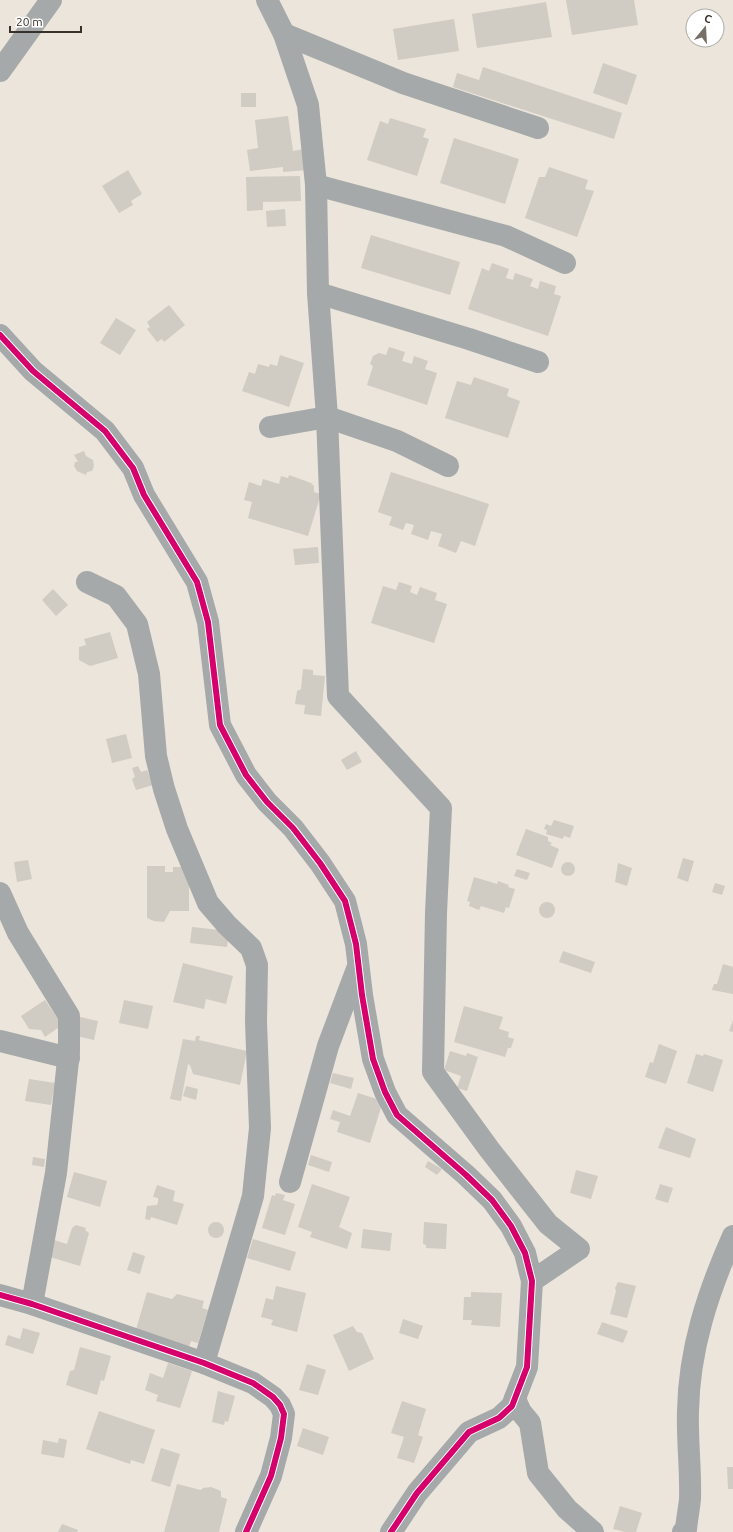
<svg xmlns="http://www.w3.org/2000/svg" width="733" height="1532" font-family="Ubuntu,sans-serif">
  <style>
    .building { fill: #d0cbc3 }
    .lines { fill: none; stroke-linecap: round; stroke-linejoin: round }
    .minor { stroke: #a6a9a9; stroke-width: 22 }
    .cycleway-casing { stroke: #fff; stroke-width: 8 }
    .cycleway { stroke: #d6006c; stroke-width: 6 }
  </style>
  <rect width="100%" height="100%" fill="#ece5db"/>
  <g class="building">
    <polygon points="566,0 634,0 638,25 572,35"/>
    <polygon points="546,2 552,37 477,48 472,14"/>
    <polygon points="454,19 459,51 398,60 393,29"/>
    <polygon points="603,63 637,75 627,105 593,93"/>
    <polygon points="483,67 622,113 614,139 453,87 457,73 479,80"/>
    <rect x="241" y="93" width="15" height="14"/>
    <polygon points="288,116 293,151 304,149 307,170 283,172 283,167 250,171 247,150 258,148 255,120"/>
    <polygon points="390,118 426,129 423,137 429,139 417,176 367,160 380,121 388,124"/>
    <polygon points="454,138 519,159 505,204 440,183"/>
    <polygon points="549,167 588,180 585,189 594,191 577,237 525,218 539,177 545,177"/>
    <polygon points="128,170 142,194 131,201 133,205 119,213 102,186"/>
    <polygon points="300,176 301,201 263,202 263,210 247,211 246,177"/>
    <polygon points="285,209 286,226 267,227 266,211"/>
    <polygon points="371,235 460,262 450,295 361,268"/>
    <polygon points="492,263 509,269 506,278 513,280 515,273 533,279 530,286 538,289 540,281 556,286 554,294 561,296 548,336 468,309 482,268 489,271"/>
    <polygon points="169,305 185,325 164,342 162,339 157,342 147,329 150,327 147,322"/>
    <polygon points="116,318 136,330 120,355 100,343"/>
    <polygon points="389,347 405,352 402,361 412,364 414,356 428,361 425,369 437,373 427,405 367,385 373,366 370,364 373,356 379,353 386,355"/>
    <polygon points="280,355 304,363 289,407 242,391 249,372 255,374 258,364 269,367 270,364 277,366"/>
    <polygon points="474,377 509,389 507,396 520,401 508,438 445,418 457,381 471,385"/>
    <polygon points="84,451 86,456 93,460 94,466 92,471 87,472 86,475 77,471 74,466 75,462 78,462 74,455"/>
    <polygon points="391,472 489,504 475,546 461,541 456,553 438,546 442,534 431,531 428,540 411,534 414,525 406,523 403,530 389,525 392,517 378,512"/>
    <polygon points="289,475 311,483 314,486 314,492 321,494 308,536 248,518 252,502 244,500 249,482 261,486 263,479 279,484 281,476 288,478"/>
    <polygon points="318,547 319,563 295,565 293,549"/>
    <polygon points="399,582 412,586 410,592 417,595 420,587 437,593 435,600 447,604 434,643 371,623 383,586 396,590"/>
    <polygon points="53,589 68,605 56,616 42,600"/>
    <polygon points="110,632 118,658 90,666 79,660 79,647 86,645 84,639"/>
    <polygon points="303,669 313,670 313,675 325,676 321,716 304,714 305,705 295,704 297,691 301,689"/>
    <polygon points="126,734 132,758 112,763 106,739"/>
    <polygon points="356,751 362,762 347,770 341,760"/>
    <polygon points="138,766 141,772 147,770 153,785 136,790 132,779 135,777 132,768"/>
    <polygon points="554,820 574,826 570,838 564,836 563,839 546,834 547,830 544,829 546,824 551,826"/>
    <polygon points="526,829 548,837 548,841 552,843 550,845 559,849 552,868 516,855"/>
    <polygon points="683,858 694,861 688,882 677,878"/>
    <polygon points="28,860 32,879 17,882 14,862"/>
    <circle cx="568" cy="869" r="7"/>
    <polygon points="618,863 632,868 627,886 615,882"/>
    <polygon points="147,866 165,866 165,872 173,872 173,867 189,867 189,911 170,911 164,922 154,921 147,918"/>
    <polygon points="517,869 530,873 527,880 514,876"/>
    <polygon points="474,877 497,884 498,881 509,885 508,887 515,889 509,908 506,907 504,913 481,906 479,910 469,906 470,902 467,901"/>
    <polygon points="715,883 725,886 722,895 712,892"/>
    <circle cx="547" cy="910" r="8"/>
    <polygon points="192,927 229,931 227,947 190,943"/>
    <polygon points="563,951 595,962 591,973 559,962"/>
    <polygon points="183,963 233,976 226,1004 206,999 204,1009 173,1002"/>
    <polygon points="723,964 733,967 733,994 712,990 714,984 717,984"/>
    <polygon points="45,1000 62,1025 45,1037 41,1030 29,1029 21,1016"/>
    <polygon points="124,1000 153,1006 148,1029 119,1023"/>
    <polygon points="464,1006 503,1017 499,1029 509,1032 508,1037 514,1039 511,1048 508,1048 505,1057 454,1042"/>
    <polygon points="80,1017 98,1021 94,1040 76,1036"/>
    <polygon points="733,1020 733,1032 729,1031"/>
    <polygon points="196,1036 200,1036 199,1040 247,1051 240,1085 193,1074 190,1065 188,1064 181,1101 170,1099 183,1039 195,1041"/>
    <polygon points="659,1044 677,1051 666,1084 645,1077 650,1062 653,1063"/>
    <polygon points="450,1051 466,1056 467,1053 478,1057 467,1091 457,1088 461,1076 444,1070"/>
    <polygon points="696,1054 703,1056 704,1054 723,1060 713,1092 687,1083"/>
    <polygon points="333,1073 354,1078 351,1089 330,1083"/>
    <polygon points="29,1079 55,1083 51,1105 25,1101"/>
    <polygon points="186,1086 198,1089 196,1100 183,1096"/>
    <polygon points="358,1093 383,1101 370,1143 337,1132 340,1122 330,1119 333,1110 350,1116"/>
    <polygon points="666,1127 696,1139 690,1158 658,1148"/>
    <polygon points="311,1155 332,1162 329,1172 308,1165"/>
    <polygon points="33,1157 45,1159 44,1167 32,1165"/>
    <polygon points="428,1161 442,1169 437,1175 425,1167"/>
    <polygon points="576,1170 598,1176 591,1199 570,1193"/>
    <polygon points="74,1172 107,1181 100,1207 67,1197"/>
    <polygon points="312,1184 350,1197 339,1227 352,1233 347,1249 310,1237 312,1232 298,1227"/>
    <polygon points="660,1184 673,1188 668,1203 655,1199"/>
    <polygon points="157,1185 175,1191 173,1201 184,1204 177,1225 151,1217 150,1220 145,1219 147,1206 157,1205 158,1202 158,1198 153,1197"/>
    <polygon points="276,1193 285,1195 283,1200 295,1204 285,1235 262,1228 272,1195 275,1196"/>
    <circle cx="216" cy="1230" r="8"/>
    <polygon points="424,1222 447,1224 446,1249 426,1248 426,1245 423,1244"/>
    <polygon points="76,1225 86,1228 85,1230 89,1233 80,1266 50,1257 54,1240 67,1244 72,1228"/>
    <polygon points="363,1229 392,1233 390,1251 361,1248"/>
    <polygon points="253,1239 296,1252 290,1271 247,1258"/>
    <polygon points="133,1252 145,1256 140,1274 127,1270"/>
    <polygon points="618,1282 636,1286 627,1318 610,1314 616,1291 615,1288"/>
    <polygon points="276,1286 306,1293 297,1332 271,1325 273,1320 261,1317 266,1298 273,1300"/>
    <polygon points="147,1292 172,1299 177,1294 204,1301 202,1308 208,1310 198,1343 191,1341 188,1350 135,1333"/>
    <polygon points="471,1292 502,1293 500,1327 471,1325 472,1320 463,1320 464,1297 471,1297"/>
    <polygon points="403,1319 423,1326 418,1339 399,1333"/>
    <polygon points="602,1322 628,1331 623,1343 597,1334"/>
    <polygon points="353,1326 357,1332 362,1333 374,1359 349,1371 333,1335"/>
    <polygon points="23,1328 40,1333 33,1354 5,1345 8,1335 20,1339"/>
    <polygon points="80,1347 111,1356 104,1381 101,1380 97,1395 66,1385 70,1371 74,1370"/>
    <polygon points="168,1363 192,1371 180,1408 156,1401 158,1395 145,1390 150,1373 163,1378"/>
    <polygon points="307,1364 326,1370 318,1395 299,1390"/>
    <polygon points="218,1391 235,1396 228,1422 225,1421 224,1425 212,1422"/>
    <polygon points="402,1401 426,1409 418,1435 423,1437 414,1463 397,1458 404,1437 391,1433"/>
    <polygon points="99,1411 155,1430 144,1464 131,1460 130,1464 86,1449"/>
    <polygon points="303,1428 329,1437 323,1455 297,1446"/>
    <polygon points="59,1438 67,1440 64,1458 41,1454 43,1440 58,1443"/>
    <polygon points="161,1448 180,1454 170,1487 151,1481"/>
    <polygon points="727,1467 733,1467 733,1489 728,1489"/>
    <polygon points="177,1484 201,1490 203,1488 211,1487 221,1491 221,1497 227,1499 219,1532 164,1532"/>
    <polygon points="620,1506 642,1513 636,1532 625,1532 613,1529"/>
    <polygon points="62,1524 78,1530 77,1532 58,1532"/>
  </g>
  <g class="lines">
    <g class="minor">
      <polyline points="267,0 284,34 308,105 316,185 318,293 327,417 338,696 441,808 436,913 433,1072 489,1149 548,1224 579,1249 532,1281"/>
      <polyline points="284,34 403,83 538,128"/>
      <polyline points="0,71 51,0"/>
      <polyline points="316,185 506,236 565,263"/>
      <polyline points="318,293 469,339 538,362"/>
      <polyline points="0,335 33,371 105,431 133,468 144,495 197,582 208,622 220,725 246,775 267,802 293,828 320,863 345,901 356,944 362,995 373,1059 385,1092 397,1115 466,1175 492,1200 511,1226 525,1253 532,1281 527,1367 512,1406 499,1418 469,1432 417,1493 391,1532"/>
      <polyline points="270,427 327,417 397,441 448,466"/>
      <polyline points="87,582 116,596 137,624 149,674 156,756 164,789 177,829 208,903 227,925 251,948 257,965 256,1022 260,1128 253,1196 204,1363"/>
      <polyline points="0,893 18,933 69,1016 69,1051 56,1173 32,1304"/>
      <polyline points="0,1041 69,1058"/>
      <polyline points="290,1182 328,1046 357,969"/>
      <polyline points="0,1295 32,1304 204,1363 253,1383 273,1397 280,1405 284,1414 281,1438 271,1476 246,1532"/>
      <polyline points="515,1399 521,1412 530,1423 538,1473 567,1509 593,1532"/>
      <path d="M683,1532L686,1529C687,1519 689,1509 690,1499C691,1470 687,1440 688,1411C689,1349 708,1292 733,1236"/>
    </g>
    <g class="cycleway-casing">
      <g id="cycleway">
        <polyline points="0,335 33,371 105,431 133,468 144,495 197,582 208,622 220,725 246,775 267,802 293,828 320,863 345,901 356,944 362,995 373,1059 385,1092 397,1115 466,1175 492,1200 511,1226 525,1253 532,1281 527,1367 512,1406 499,1418 469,1432 417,1493 391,1532"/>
        <polyline points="0,1295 32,1304 204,1363 253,1383 273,1397 280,1405 284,1414 281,1438 271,1476 246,1532"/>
      </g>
    </g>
    <use href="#cycleway" class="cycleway"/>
  </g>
  <g transform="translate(705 28) rotate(18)"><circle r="19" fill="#ffffff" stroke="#afadaa"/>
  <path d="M0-3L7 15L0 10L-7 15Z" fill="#767068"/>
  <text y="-6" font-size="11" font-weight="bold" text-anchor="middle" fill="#36312a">С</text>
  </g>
  <path d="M10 26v6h71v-6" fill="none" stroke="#36312a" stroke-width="2"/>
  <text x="16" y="26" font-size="12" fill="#36312a" stroke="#ffffff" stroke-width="3" paint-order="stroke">20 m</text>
</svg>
